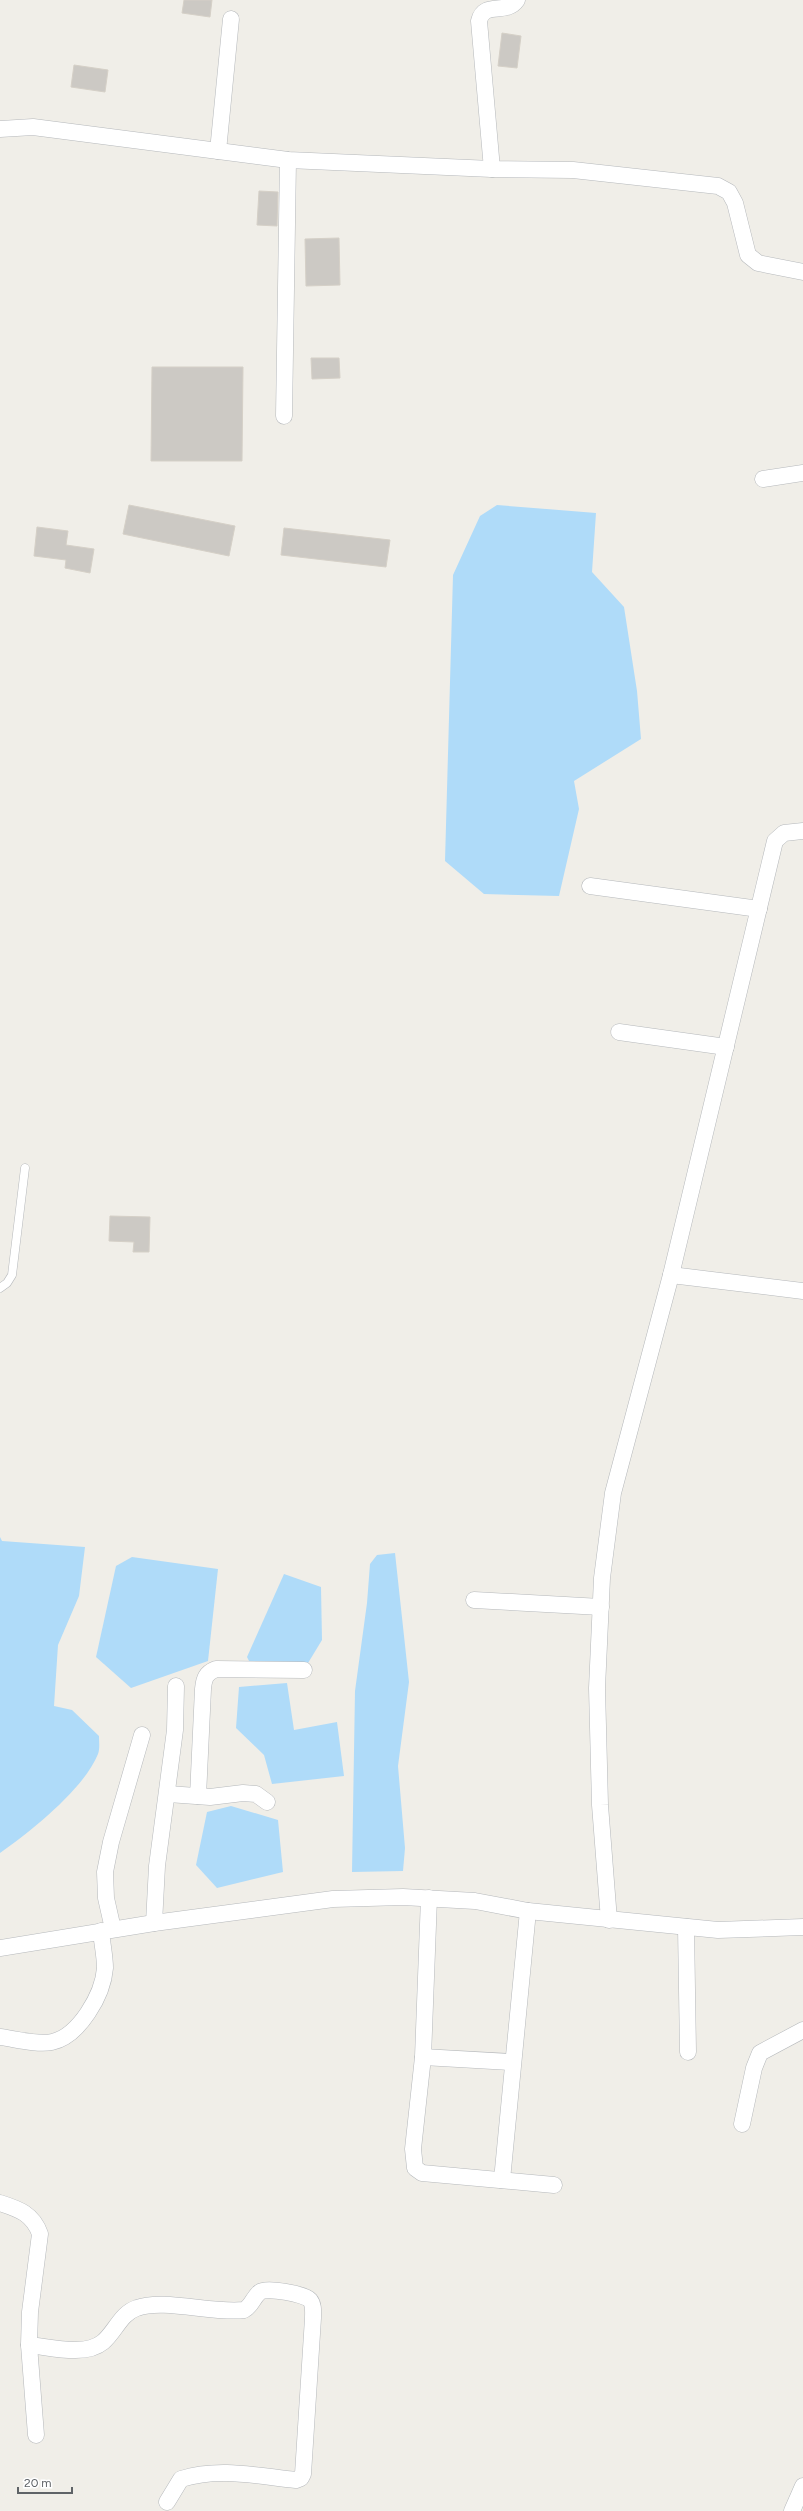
<svg xmlns="http://www.w3.org/2000/svg" width="803" height="2511" font-family="Figtree,sans-serif">
  <style>
    .water { fill: #afdbf9 }
    .building { fill: #ccc9c4; stroke: #d5d0c7 }
    .lines { fill: none; stroke-linecap: round; stroke-linejoin: round }
    .service-casing { stroke: #b5b8bb; stroke-width: 9 }
    .minor-casing { stroke: #b5b8bb; stroke-width: 17 }
    .service { stroke: #fff; stroke-width: 8 }
    .minor { stroke: #fff; stroke-width: 16 }
  </style>
  <rect width="100%" height="100%" fill="#f0eee8"/>
  <g class="water">
    <polygon points="497,505 596,513 592,572 624,607 637,691 641,739 574,781 579,809 559,896 484,894 445,861 453,575 480,516"/>
    <path d="M0,1537L2,1541L85,1547L79,1596L58,1645L54,1706L72,1710L99,1736C99,1741 100,1749 98,1754C84,1789 30,1832 0,1853Z"/>
    <polygon points="395,1553 409,1682 398,1766 405,1848 403,1871 352,1872 355,1691 367,1603 370,1564 377,1555"/>
    <polygon points="132,1557 218,1569 208,1661 131,1688 96,1657 116,1566"/>
    <polygon points="284,1574 321,1587 322,1640 305,1668 254,1671 247,1657"/>
    <polygon points="287,1683 294,1730 337,1722 344,1776 272,1784 264,1755 236,1728 239,1687"/>
    <polygon points="231,1806 278,1820 283,1872 217,1888 196,1865 207,1812"/>
  </g>
  <g class="building">
    <polygon points="184,0 212,0 210,17 182,13"/>
    <polygon points="502,33 521,36 517,68 498,66"/>
    <polygon points="74,65 108,70 105,92 71,87"/>
    <polygon points="259,191 278,192 277,226 257,225"/>
    <polygon points="339,238 340,285 306,286 305,239"/>
    <polygon points="311,358 339,358 340,378 312,379"/>
    <polygon points="152,367 243,367 242,461 151,461"/>
    <polygon points="129,505 235,526 229,556 123,534"/>
    <polygon points="37,527 68,531 66,545 94,549 90,573 65,568 66,560 34,556"/>
    <polygon points="284,528 390,540 386,567 281,555"/>
    <polygon points="110,1216 150,1217 149,1252 133,1252 134,1242 109,1241"/>
  </g>
  <g class="lines">
    <g class="service-casing">
      <polyline id="service" points="0,1288 7,1283 12,1275 25,1168"/>
    </g>
    <g class="minor-casing">
      <g id="minor">
        <polyline points="0,129 33,127 288,160 492,169 573,170 718,186 729,192 735,203 748,255 758,263 803,272"/>
        <polyline points="218,151 231,19"/>
        <path d="M492,169L479,21C484,0 506,16 517,0"/>
        <polyline points="284,416 288,160"/>
        <polyline points="763,479 803,473"/>
        <polyline points="590,886 759,909"/>
        <polyline points="619,1032 726,1047"/>
        <polyline points="671,1275 803,1291"/>
        <polyline points="474,1600 601,1607"/>
        <polyline points="168,1794 210,1797 243,1793 256,1794 267,1802"/>
        <path d="M198,1796L203,1689C204,1678 206,1673 216,1669L304,1670"/>
        <polyline points="429,1898 423,2057 413,2149 415,2168 422,2173 554,2185"/>
        <polyline points="609,1920 600,1805 597,1688 602,1578 613,1493 671,1275 775,841 784,833 803,831"/>
        <polyline points="154,1923 157,1866 175,1730 176,1686"/>
        <polyline points="686,1927 688,2052"/>
        <polyline points="113,1929 106,1898 105,1872 111,1842 142,1735"/>
        <polyline points="0,1948 154,1923 333,1899 403,1897 475,1901 528,1911 718,1930 803,1927"/>
        <path d="M0,2037C15,2039 37,2045 52,2042C79,2036 103,1995 105,1968C105,1956 102,1943 101,1931"/>
        <polyline points="423,2057 512,2062"/>
        <polyline points="742,2124 754,2068 760,2053 803,2030"/>
        <polyline points="502,2180 528,1911"/>
        <path d="M0,2203C19,2209 33,2214 40,2234L30,2312L29,2345L36,2435"/>
        <path d="M29,2345C50,2347 85,2357 103,2342C115,2332 121,2313 137,2308C163,2298 214,2314 244,2310C252,2306 253,2297 260,2292C266,2287 305,2294 310,2300C314,2305 313,2312 313,2318L303,2474L301,2478L296,2480C257,2476 219,2467 181,2479L167,2502"/>
        <polyline points="792,2511 803,2486"/>
      </g>
    </g>
    <use href="#service" class="service"/>
    <use href="#minor" class="minor"/>
  </g>
  <path d="M18 2487v6h54v-6" fill="none" stroke="#5f6367" stroke-width="2"/>
  <text x="24" y="2487" font-size="12" fill="#5f6367" stroke="#ffffff" stroke-width="3" paint-order="stroke">20 m</text>
</svg>
